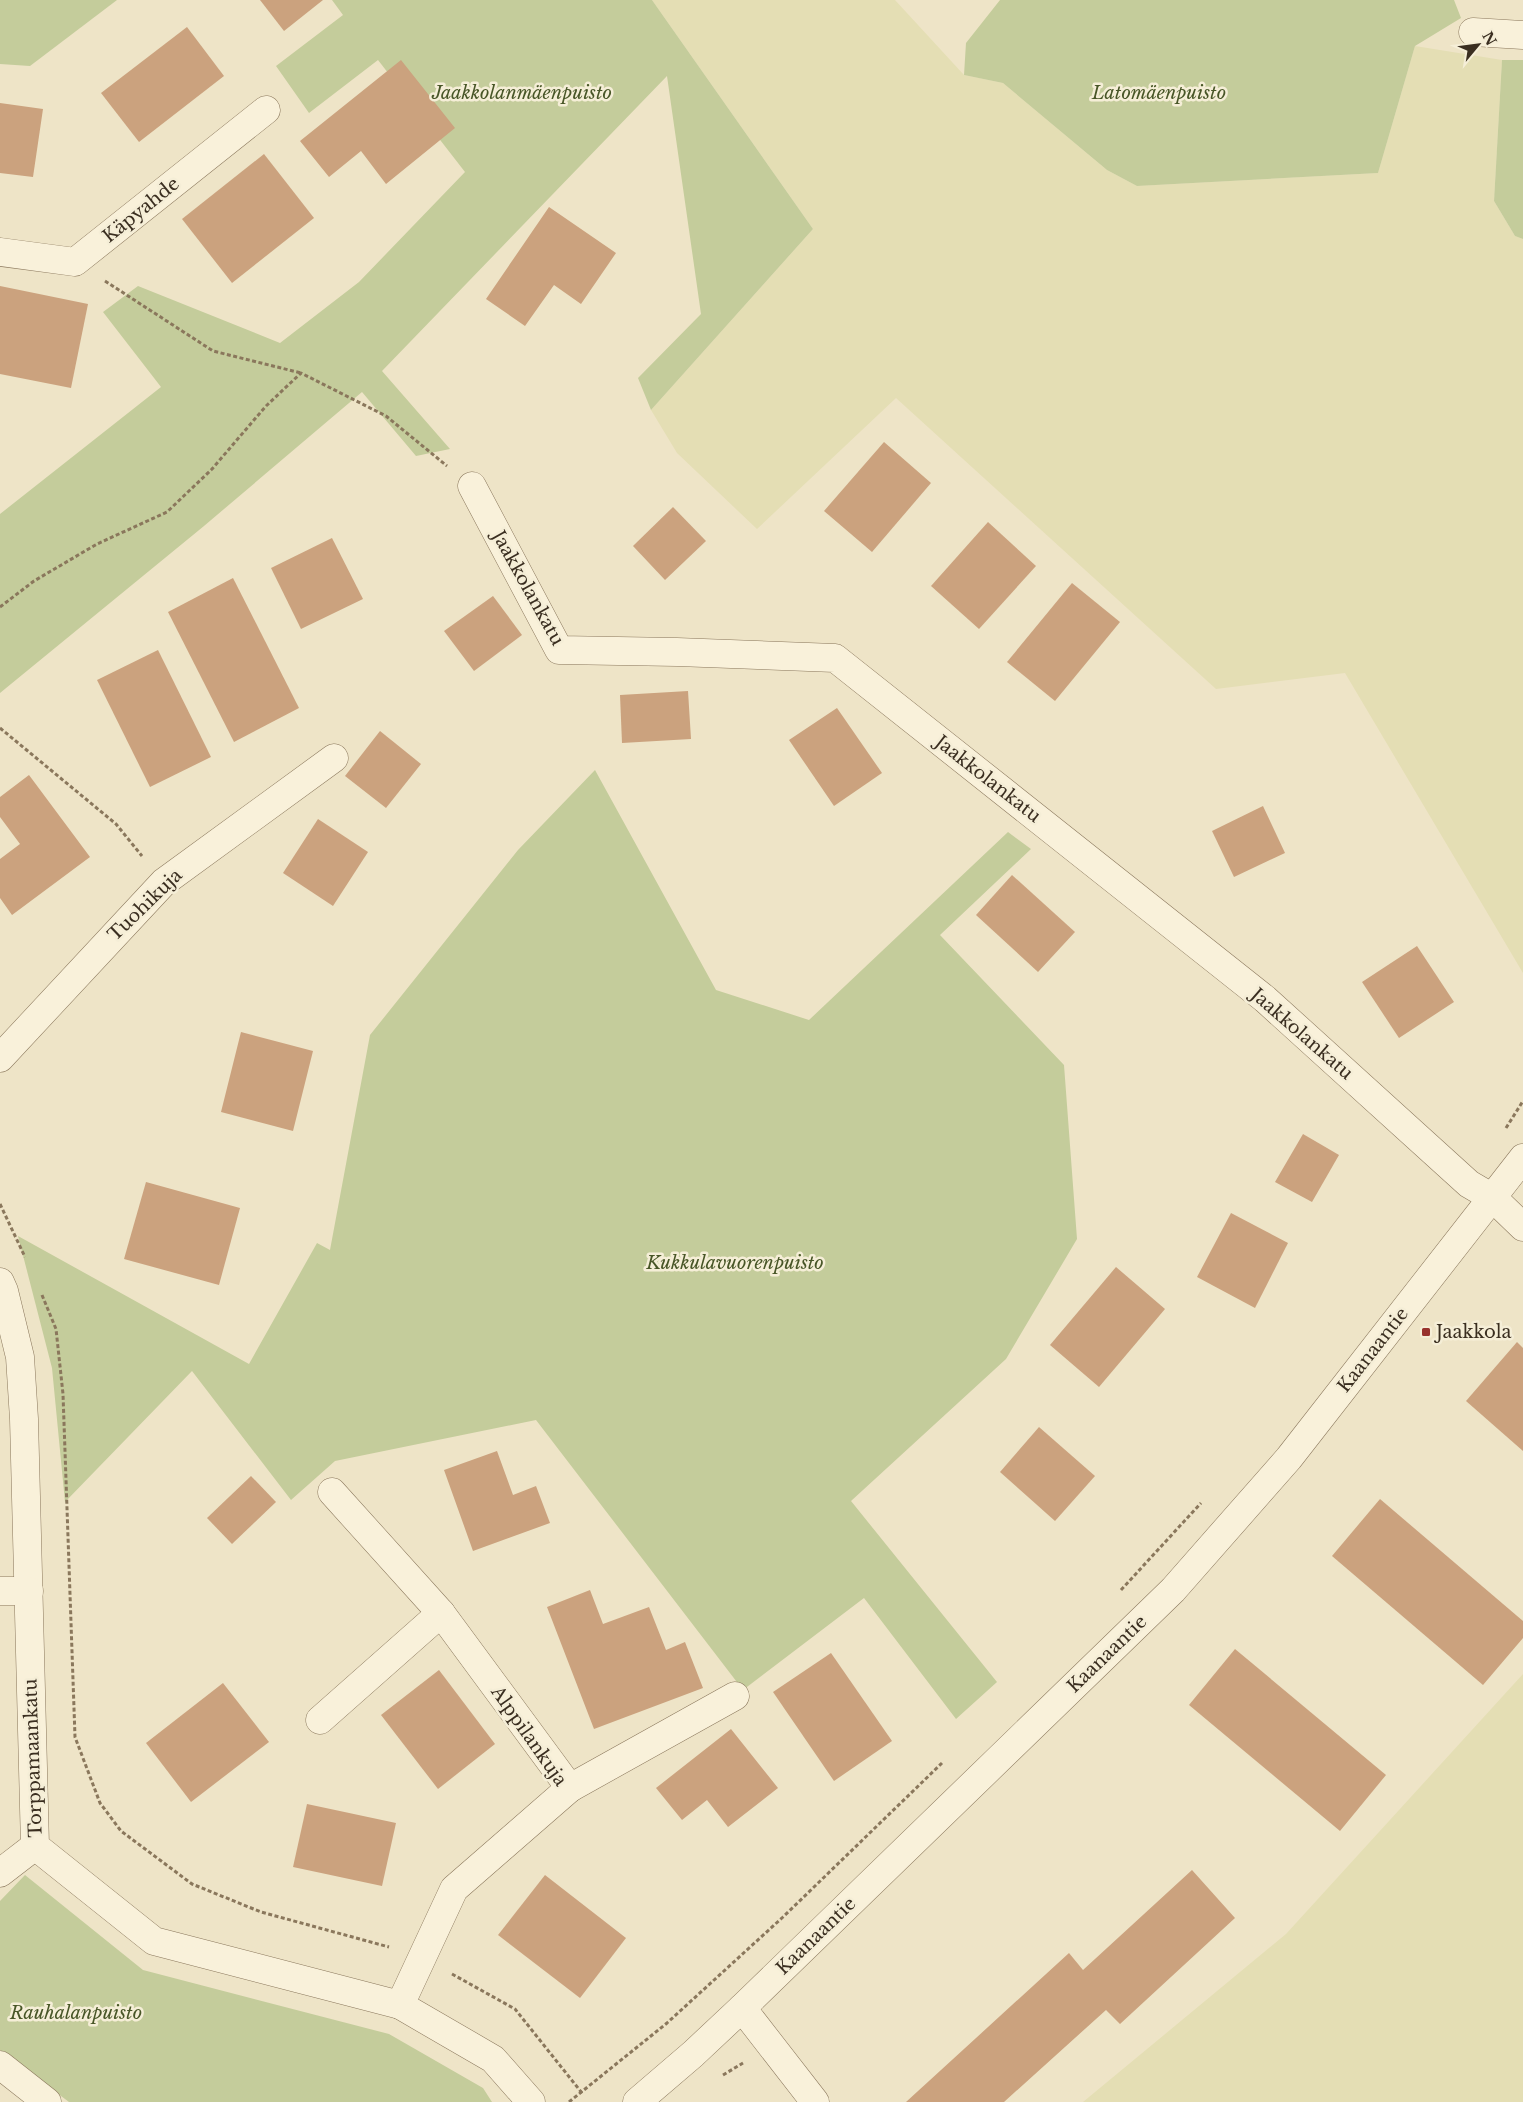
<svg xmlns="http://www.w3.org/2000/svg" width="1523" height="2102" font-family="'Libre Baskerville',serif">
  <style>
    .farmland { fill: #e4deb4 }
    .green { fill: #c4cc9b }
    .building { fill: #cba27e }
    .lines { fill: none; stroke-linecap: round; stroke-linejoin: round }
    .minor-casing { stroke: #8a775c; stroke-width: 29 }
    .path { stroke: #8a775c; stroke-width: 3; stroke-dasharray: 4 2.5; stroke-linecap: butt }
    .minor { stroke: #f9f1da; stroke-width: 28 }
    .poi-dot { fill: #98322d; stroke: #f5eed7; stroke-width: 2 }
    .labels { text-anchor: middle; stroke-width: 5; stroke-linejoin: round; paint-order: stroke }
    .park-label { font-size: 18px; font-style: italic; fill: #485627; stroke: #f5eed7 }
    .street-label { font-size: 18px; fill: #3a2e20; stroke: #f5eed7 }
    .poi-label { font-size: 18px; fill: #3a2e20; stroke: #f5eed7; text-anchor: start }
  </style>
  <rect width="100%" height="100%" fill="#eee4c7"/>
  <g class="farmland">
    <polygon points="652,0 895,0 964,75 1003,83 1107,170 1137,186 1378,173 1415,46 1502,60 1494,201 1515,236 1523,239 1523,973 1345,673 1216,689 896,398 757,529 677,453 651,410 813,229"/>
    <polygon points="1523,1674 1523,2102 1083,2102 1286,1934"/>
  </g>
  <g class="green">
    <polygon points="0,0 117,0 30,66 0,64"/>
    <polygon points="332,0 652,0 813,229 651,410 638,378 701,314 667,76 382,371 450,449 416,456 362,392 204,526 0,693 0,514 161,387 103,312 138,286 280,343 359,282 465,172 378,60 309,113 276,66 343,15"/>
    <polygon points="1000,0 1454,0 1461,18 1415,46 1378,173 1137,186 1107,170 1003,83 964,75 966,43"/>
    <polygon points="1502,60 1523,60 1523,239 1515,236 1494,201"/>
    <polygon points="595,770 716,990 809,1020 1008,832 1031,849 940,935 1064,1065 1077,1239 1006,1359 851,1501 997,1682 956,1719 864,1598 743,1690 536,1420 335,1461 291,1500 192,1371 65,1502 52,1368 18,1236 249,1364 317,1243 330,1250 370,1035 518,850"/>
    <polygon points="25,1875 143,1970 389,2034 483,2088 492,2102 69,2102 0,2050 0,1901"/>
  </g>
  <g class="building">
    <polygon points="260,0 323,0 284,31"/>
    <polygon points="187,27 224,76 139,142 101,93"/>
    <polygon points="401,60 455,128 386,184 361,151 329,177 300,141"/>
    <polygon points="0,103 43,109 33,177 0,173"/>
    <polygon points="264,154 314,218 232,283 182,219"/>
    <polygon points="549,207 616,253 581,304 554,285 525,326 486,299"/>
    <polygon points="0,286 88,304 71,388 0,374"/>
    <polygon points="884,442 931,483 872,552 824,511"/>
    <polygon points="673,507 706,541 665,580 633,546"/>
    <polygon points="988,522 1036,566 979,629 931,586"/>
    <polygon points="332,538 363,599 301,629 271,568"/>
    <polygon points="233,578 299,708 234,742 168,612"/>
    <polygon points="1072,583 1120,622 1055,701 1007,662"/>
    <polygon points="493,596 522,635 474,671 444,631"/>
    <polygon points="158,650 211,757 150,787 97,680"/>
    <polygon points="688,691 691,739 622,743 620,695"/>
    <polygon points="837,708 882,773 834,806 789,740"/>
    <polygon points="380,731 421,764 386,808 345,776"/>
    <polygon points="29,775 90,857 12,915 0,898 0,859 20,844 0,817 0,797"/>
    <polygon points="1263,806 1285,853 1234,877 1212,831"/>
    <polygon points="318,819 368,852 333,906 283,873"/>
    <polygon points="1012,875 1075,932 1038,972 976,915"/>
    <polygon points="1417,946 1454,1002 1399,1038 1362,982"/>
    <polygon points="241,1032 313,1051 293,1131 221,1112"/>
    <polygon points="1303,1134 1339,1155 1312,1202 1275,1182"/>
    <polygon points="146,1182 240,1208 219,1285 124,1259"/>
    <polygon points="1231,1213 1288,1243 1255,1308 1197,1277"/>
    <polygon points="1116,1267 1165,1309 1099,1387 1050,1345"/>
    <polygon points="1517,1342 1523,1348 1523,1451 1466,1401"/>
    <polygon points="1039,1427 1095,1476 1055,1521 1000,1472"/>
    <polygon points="497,1451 513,1495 536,1486 550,1523 473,1551 444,1470"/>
    <polygon points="251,1476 276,1502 232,1544 207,1518"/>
    <polygon points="1380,1499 1523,1621 1523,1638 1483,1685 1332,1556"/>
    <polygon points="590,1590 603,1624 649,1607 666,1650 685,1642 703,1688 594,1729 547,1607"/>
    <polygon points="1235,1649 1386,1775 1340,1831 1189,1705"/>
    <polygon points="831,1653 892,1741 834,1781 773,1692"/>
    <polygon points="439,1670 495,1744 438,1789 381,1715"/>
    <polygon points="223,1683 269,1742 191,1802 146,1743"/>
    <polygon points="731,1729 778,1788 728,1827 707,1800 682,1820 656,1788"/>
    <polygon points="307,1804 396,1823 382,1886 293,1867"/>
    <polygon points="1192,1870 1235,1918 1120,2024 1106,2010 1004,2102 906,2102 1069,1953 1083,1970"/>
    <polygon points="545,1875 626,1938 580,1998 498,1935"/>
  </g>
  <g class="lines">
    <g class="minor-casing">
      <g id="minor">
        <polyline points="1473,32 1523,35"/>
        <polyline points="0,252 75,262 266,110"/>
        <polyline points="472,486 559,650 677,652 835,658 1265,999 1469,1184 1493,1198 1523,1227"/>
        <polyline points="0,1058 164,882 334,758"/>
        <polyline points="0,1282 4,1291 20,1357 24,1419 35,1846 154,1941 400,2005 493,2059 531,2102"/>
        <polyline points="332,1492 441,1613 570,1788 454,1889 400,2005"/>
        <polyline points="0,1591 29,1591"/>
        <polyline points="320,1720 441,1613"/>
        <polyline points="570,1788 735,1696"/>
        <polyline points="0,1873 35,1846"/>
        <polyline points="742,2008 815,2102"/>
        <polyline points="0,2065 47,2102"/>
        <polyline points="637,2102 693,2054 742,2008 1173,1590 1289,1458 1523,1158"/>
      </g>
    </g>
    <g class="path">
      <polyline points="105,281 213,351 301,373"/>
      <polyline points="0,607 34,581 97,544 167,512 212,469 266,406 301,373 386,416 447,466"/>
      <polyline points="0,728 116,824 142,856"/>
      <polyline points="1506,1128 1523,1101"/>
      <polyline points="0,1204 25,1257"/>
      <polyline points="42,1295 56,1329 63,1394 75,1737 100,1803 121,1831 192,1884 261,1912 389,1947"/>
      <polyline points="1121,1590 1201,1503"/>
      <polyline points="452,1974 515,2009 582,2093"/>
      <polyline points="723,2075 743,2063"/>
      <polyline points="569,2102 667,2023 783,1917 942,1763"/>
    </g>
    <use href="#minor" class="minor"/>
  </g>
  <rect class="poi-dot" x="1421" y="1327" width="10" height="10" rx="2.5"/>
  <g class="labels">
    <g class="park-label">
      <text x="522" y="99">Jaakkolanmäenpuisto</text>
      <text x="1159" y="99">Latomäenpuisto</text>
      <text x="735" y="1269">Kukkulavuorenpuisto</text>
      <text x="76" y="2019">Rauhalanpuisto</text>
    </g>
    <g class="street-label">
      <text transform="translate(141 210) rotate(-39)" y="6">Käpyahde</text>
      <text transform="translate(528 588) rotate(61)" y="6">Jaakkolankatu</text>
      <text transform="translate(988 779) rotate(38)" y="6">Jaakkolankatu</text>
      <text transform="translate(145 905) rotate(-44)" y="6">Tuohikuja</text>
      <text transform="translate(1302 1034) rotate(41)" y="6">Jaakkolankatu</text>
      <text transform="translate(1373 1350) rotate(-52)" y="6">Kaanaantie</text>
      <text transform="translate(1107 1654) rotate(-44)" y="6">Kaanaantie</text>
      <text transform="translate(529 1736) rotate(55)" y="6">Alppilankuja</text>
      <text transform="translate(33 1758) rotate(-92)" y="6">Torppamaankatu</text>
      <text transform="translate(816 1936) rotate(-44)" y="6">Kaanaantie</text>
    </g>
    <g class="poi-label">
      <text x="1436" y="1338">Jaakkola</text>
    </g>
  </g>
  <g transform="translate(1478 45) rotate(61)" stroke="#f5eed7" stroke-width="4" paint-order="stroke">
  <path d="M0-4L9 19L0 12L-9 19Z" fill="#3a2e20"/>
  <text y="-8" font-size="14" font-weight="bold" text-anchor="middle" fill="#3a2e20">N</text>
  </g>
</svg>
